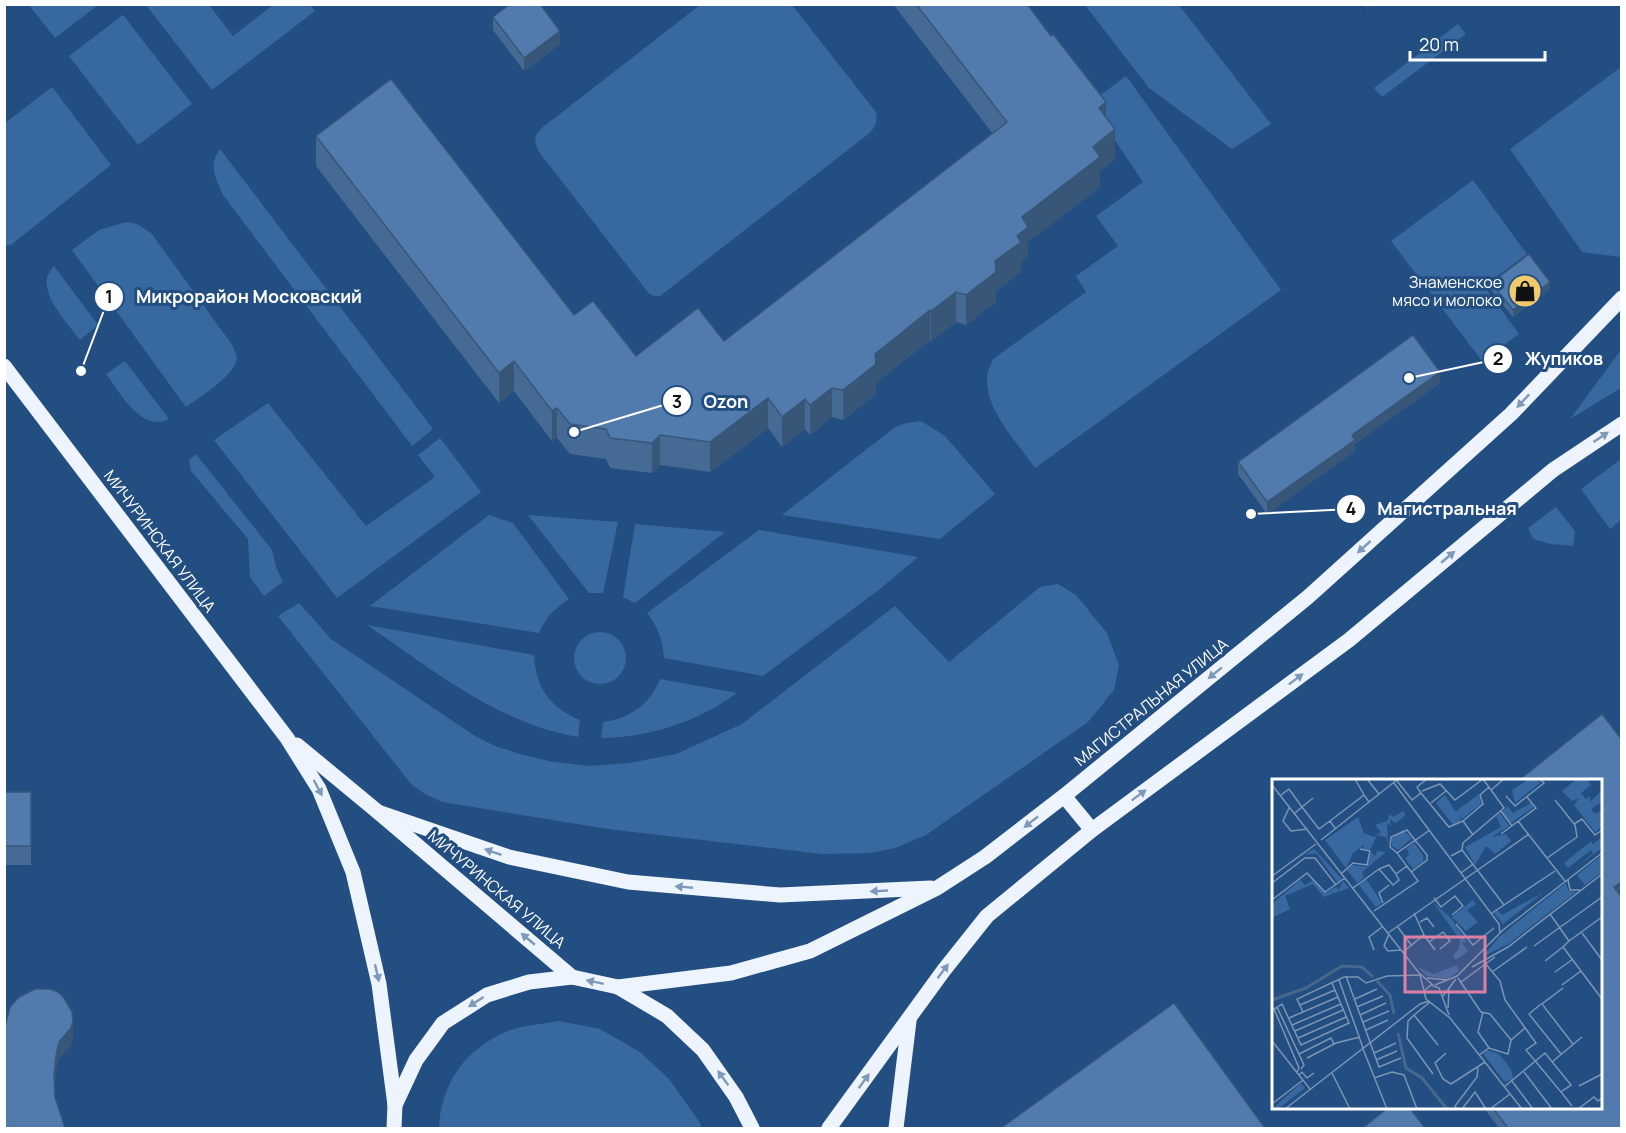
<svg xmlns="http://www.w3.org/2000/svg" width="1626" height="1133" font-family="Manrope,sans-serif">
  <style>
    .green { fill: #3868a0 }
    .lines { fill: none; stroke-linecap: round; stroke-linejoin: round }
    .major { stroke: #edf4fd; stroke-width: 15 }
    .wall { fill: #456a94 }
    .shaded-wall { fill: #385678 }
    .building { fill: #507bac; stroke: #385678; stroke-width: 1.5 }
    .oneway { fill: #7e99b9 }
    .labels { text-anchor: middle; stroke-width: 6; stroke-linejoin: round; paint-order: stroke }
    .poi-label { font-size: 16px; fill: #fff; stroke: #234e82; text-anchor: end }
    .street-label { font-size: 16px; fill: #fff; stroke: #234e82 }
    .inset-river { fill: none; stroke: #48678c; stroke-width: 3 }
    .inset-road { fill: none; stroke: #7b95b4; stroke-width: 1.5 }
    .view { fill: #dd80a5; fill-opacity: 0.15; stroke: #dd80a5; stroke-width: 3 }
    .inset-edge { fill: none; stroke: #fff; stroke-width: 3 }
    .leader { fill: none; stroke: #fff; stroke-width: 2 }
    .callout-dot { fill: #fff; stroke: #234e82; stroke-width: 2 }
    .mark-label { font-size: 18px; text-anchor: middle; font-weight: bold; fill: #111 }
    .callout-label { font-size: 18px; text-anchor: middle; font-weight: bold; fill: #fff; stroke: #234e82; stroke-width: 6; stroke-linejoin: round; paint-order: stroke }
  </style>
  <rect width="100%" height="100%" fill="#234e82"/>
  <g class="green">
    <polygon points="29,5 98,5 55,38"/>
    <polygon points="146,5 209,5 233,36 273,5 310,5 315,11 212,90"/>
    <path d="M700,5H792L876,112C878,123 875,128 867,135L660,296C654,296 651,296 647,291L539,152C533,141 534,135 543,127Z"/>
    <polygon points="1085,5 1179,5 1271,124 1232,149 1149,88"/>
    <polygon points="123,15 192,104 138,145 69,56"/>
    <polygon points="1458,24 1466,34 1382,97 1374,88"/>
    <polygon points="1621,67 1621,257 1582,252 1510,149"/>
    <path d="M1126,76L1281,290L1035,468C1017,442 985,410 987,377C987,371 991,365 993,359L1086,292L1076,276L1118,246L1096,216L1143,182L1090,103Z"/>
    <polygon points="52,87 111,165 11,245 5,245 5,123"/>
    <path d="M220,149L433,429L412,446L223,195C215,176 208,167 220,149Z"/>
    <polygon points="1473,180 1527,254 1484,286 1519,334 1482,361 1391,241"/>
    <path d="M126,222L137,224L151,233L233,346C234,350 237,355 237,359C235,375 199,398 186,407L72,250L99,230Z"/>
    <path d="M54,266L98,325L80,340C69,325 43,298 47,278C48,274 52,269 54,266Z"/>
    <polygon points="1621,350 1621,388 1570,419"/>
    <path d="M125,361L169,419C141,433 120,392 106,374Z"/>
    <polygon points="268,403 366,526 435,477 418,455 440,438 481,492 337,598 214,440"/>
    <polygon points="921,421 945,436 995,494 940,539 782,515 894,428 906,423"/>
    <polygon points="196,454 272,550 276,567 283,582 264,596 250,577 248,539 191,471 189,460"/>
    <polygon points="1621,459 1621,520 1610,529 1581,489"/>
    <polygon points="1556,507 1575,531 1573,546 1551,544 1533,539 1528,528"/>
    <path d="M489,515L513,523L569,599C555,608 545,618 539,633L370,606Z"/>
    <polygon points="528,515 618,522 603,593 589,593"/>
    <polygon points="635,524 725,532 635,603 623,597"/>
    <path d="M759,530L918,557L880,589L763,676L664,658C663,641 658,627 647,613Z"/>
    <polygon points="1058,584 1076,595 1107,633 1119,665 1114,690 1088,722 926,835 895,848 871,853 823,854 608,829 442,802 425,794 412,785 278,616 299,603 331,639 475,736 495,746 520,754 553,762 590,766 629,763 676,754 742,724 895,606 949,662 1040,587"/>
    <path d="M367,625L534,655C536,688 550,708 580,720L578,737C497,723 433,670 367,625Z"/>
    <circle cx="600" cy="658" r="26"/>
    <path d="M660,679L737,693C700,721 647,738 601,738L603,722C630,719 650,704 660,679Z"/>
    <path d="M559,1021L600,1029L640,1052L669,1079L698,1120L702,1128H439C441,1083 466,1048 508,1031C523,1025 544,1024 559,1021Z"/>
  </g>
  <g class="lines">
    <g class="major">
      <polyline points="4,366 287,738 319,789 353,872 379,984 395,1105"/>
      <polyline points="297,745 378,812 572,977"/>
      <polyline points="1064,796 1092,830"/>
      <polyline points="378,812 509,857 628,882 780,895 931,888"/>
      <polyline points="618,987 731,973 810,951 937,888 985,857 1064,796 1308,597 1511,414 1622,298"/>
      <polyline points="394,1128 395,1105 416,1060 443,1023 487,995 529,982 572,977 618,987 667,1016 703,1050 736,1097 752,1128"/>
      <polyline points="829,1128 944,970 987,916 1092,830 1349,640 1553,470 1622,424"/>
      <polyline points="896,1128 909,1021"/>
    </g>
  </g>
  <g class="wall">
    <polygon points="893,4 1027,4 1106,118 1115,159 1100,171 1100,187 1028,242 1028,257 1021,262 1021,272 996,291 996,302 966,325 956,322 931,341 930,340 876,383 876,394 843,420 832,417 810,435 805,429 782,447 768,428 710,472 660,465 652,473 610,468 606,459 570,454 557,438 552,441 514,391 499,403 316,166 316,136 574,315 636,356 724,341 993,134"/>
    <polygon points="493,17 560,44 524,71 493,30"/>
    <polygon points="1491,283 1550,289 1513,317 1491,290"/>
    <polygon points="1440,383 1355,444 1355,451 1267,514 1238,474 1238,462"/>
    <polygon points="1622,740 1622,894 1620,895 1622,1128 1499,1128 1483,1107 1600,1107"/>
    <rect x="4" y="792" width="27" height="73"/>
  </g>
  <g class="shaded-wall">
    <polygon points="1366,4 1373,4 1366,10"/>
    <polygon points="560,31 560,44 524,71 524,58"/>
    <polygon points="1106,102 1106,132 1099,108"/>
    <polygon points="1115,129 1115,159 1100,171 1100,187 1028,242 1028,257 1021,262 1021,272 996,291 996,302 966,325 966,295 995,261 1022,217 1093,147"/>
    <polygon points="1550,282 1550,289 1513,317 1513,310"/>
    <polygon points="956,292 956,322 931,341 931,311"/>
    <polygon points="930,310 930,340 876,383 876,394 843,420 843,390 875,354"/>
    <polygon points="514,361 514,391 499,403 499,373"/>
    <polygon points="1440,372 1440,383 1355,444 1355,451 1267,514 1267,502 1352,435"/>
    <polygon points="832,388 832,417 810,435 810,405"/>
    <polygon points="768,398 768,428 710,472 710,442"/>
    <polygon points="805,399 805,429 782,447 782,417"/>
    <polygon points="557,408 557,438 552,441 552,411"/>
    <polygon points="660,435 660,465 652,473 652,443"/>
    <polygon points="1622,882 1622,894 1614,899 1614,887"/>
    <polygon points="73,1020 73,1038 71,1046 59,1059 56,1073 54,1094 54,1076 56,1056 59,1042"/>
  </g>
  <g class="building">
    <polygon points="510,4 540,4 560,31 524,58 493,17"/>
    <polygon points="916,4 1027,4 1051,36 1053,34 1106,102 1099,108 1115,129 1093,147 1100,157 1022,217 1028,227 1017,236 1021,242 995,261 996,272 966,295 956,292 931,311 930,310 875,354 876,364 843,390 832,388 810,405 805,399 782,417 768,398 710,442 660,435 652,443 610,438 606,429 570,424 557,408 552,411 514,361 499,373 316,136 391,79 574,315 593,301 636,356 698,308 724,341 1007,122"/>
    <polygon points="1529,254 1550,282 1513,310 1491,283"/>
    <polygon points="1413,335 1440,372 1352,435 1355,440 1267,502 1238,462"/>
    <polygon points="1602,714 1622,740 1622,882 1614,887 1622,898 1622,1128 1508,1128 1492,1107 1600,1107 1600,780 1519,780"/>
    <rect x="4" y="792" width="27" height="54"/>
    <polygon points="35,989 50,989 58,992 64,998 72,1012 73,1020 71,1028 59,1042 56,1056 54,1076 55,1097 65,1128 4,1128 4,1024 6,1023 10,1007 19,997"/>
    <polygon points="1174,1003 1265,1128 1001,1128"/>
    <polygon points="1389,1107 1409,1107 1425,1128 1365,1128 1364,1127"/>
  </g>
  <defs><path id="oneway-solid" d="M-6-.8H1V-3.2L6.5 0L1 3.2V.8H-6Z" transform="scale(1.5)"/></defs>
  <g class="oneway">
    <use href="#oneway-solid" transform="translate(1523 401) rotate(133)"/>
    <use href="#oneway-solid" transform="translate(1601 437) rotate(-34)"/>
    <use href="#oneway-solid" transform="translate(1364 547) rotate(138)"/>
    <use href="#oneway-solid" transform="translate(1448 557) rotate(-40)"/>
    <use href="#oneway-solid" transform="translate(1215 673) rotate(141)"/>
    <use href="#oneway-solid" transform="translate(1296 679) rotate(-37)"/>
    <use href="#oneway-solid" transform="translate(318 788) rotate(62)"/>
    <use href="#oneway-solid" transform="translate(1139 795) rotate(-37)"/>
    <use href="#oneway-solid" transform="translate(1031 822) rotate(142)"/>
    <use href="#oneway-solid" transform="translate(493 852) rotate(-161)"/>
    <use href="#oneway-solid" transform="translate(684 887) rotate(-175)"/>
    <use href="#oneway-solid" transform="translate(879 891) rotate(177)"/>
    <use href="#oneway-solid" transform="translate(528 939) rotate(-140)"/>
    <use href="#oneway-solid" transform="translate(943 971) rotate(-53)"/>
    <use href="#oneway-solid" transform="translate(377 973) rotate(77)"/>
    <use href="#oneway-solid" transform="translate(595 982) rotate(-168)"/>
    <use href="#oneway-solid" transform="translate(476 1002) rotate(147)"/>
    <use href="#oneway-solid" transform="translate(723 1078) rotate(-126)"/>
    <use href="#oneway-solid" transform="translate(864 1081) rotate(-54)"/>
  </g>
  <defs>
    <g id="shop-disc" transform="scale(1.725)"><circle r="9.5" fill="#f2ca6e" stroke="#234e82"/><path d="M-5-2.5h2.3a2.7 3.5 0 0 1 5.4 0H5L5.5 6h-11ZM-1.5-2.5h3a1.5 2.3 0 0 0-3 0Z" fill="#111"/></g>
  </defs>
  <g fill-rule="evenodd">
    <use href="#shop-disc" x="1525" y="291"/>
  </g>
  <g class="labels">
    <g class="poi-label">
      <text x="1502" y="288">Знаменское<tspan x="1502" dy="18">мясо и молоко</tspan></text>
    </g>
    <g class="street-label">
      <text transform="translate(160 541) rotate(53)" y="6">МИЧУРИНСКАЯ УЛИЦА</text>
      <text transform="translate(1151 702) rotate(-39)" y="6">МАГИСТРАЛЬНАЯ УЛИЦА</text>
      <text transform="translate(497 889) rotate(40)" y="6">МИЧУРИНСКАЯ УЛИЦА</text>
    </g>
  </g>
  <g transform="translate(1272 779)">
    <rect width="330" height="330" fill="#234e82"/>
    <path d="M257,0L269,3L243,24L240,11ZM305,0H315L319,6L309,14L314,20L318,17V23L330,11V23L319,30L323,35L330,32V48L323,53L302,26L307,19L300,22L290,12ZM207,15L209,25L190,40L183,33ZM173,16L189,41L182,47L164,24ZM229,20L241,34L259,24L262,28L239,44L230,33L235,28ZM132,32L133,37L123,44L118,40L119,47L115,44L116,67L114,58L105,56L98,71L91,70L92,66L81,74L74,89L53,61L86,38L92,54L102,58L109,53L103,46L115,42L118,35L121,38ZM228,34L237,47L220,58L234,55L239,62L223,75L214,67L203,86L193,68L229,48L224,37ZM131,51L140,59L126,71L120,67V59ZM330,58V69L307,86L321,74L319,71L296,89L292,84L319,62L321,65ZM142,64L151,76V82L141,90L133,79L137,76L135,69ZM42,70L70,100L66,104L44,74L32,76ZM105,72L114,73L90,93L92,98L85,104L75,91L80,86L95,88L99,74L104,77ZM330,76V93L313,106L305,96ZM94,100L110,124L104,128L87,106ZM28,101L33,106L41,101L54,114L64,108L67,111L71,102L77,109L52,118L41,105L13,117L18,130L0,139V125ZM294,104L296,112L304,113L236,165L210,178L227,158ZM272,113L231,145L222,134L225,131L230,136ZM201,121L204,125L195,131L206,143L194,152L180,138ZM161,123L179,139L195,164L189,163L196,172L184,181L181,176L187,170L188,161ZM185,186L187,192L176,200L154,197L146,188L162,195ZM215,271L227,275L239,290L241,300L233,303L211,275ZM29,304L33,309L6,330H0Z" fill="#3868a0"/>
    <path class="inset-river" d="M105,202L118,216L122,235M0,221L34,209L70,187L90,188L101,198M126,254L134,289L150,299L175,330"/>
    <path class="inset-road" d="M83,0L92,16M95,0L107,15M211,0L219,11L232,0M125,2L140,21L149,14L145,8L155,0M122,4L227,145L228,154M0,6L147,194L161,206M150,12L168,5L183,21L211,0M148,13L177,48L191,42L201,56M9,16L17,10L30,28L23,34M234,17L243,27L272,4L268,0M41,19L30,28L47,50L58,42L63,49M159,24L174,12M17,29L11,42L19,52L36,50M229,32L240,47M58,42L92,16L97,23M191,42L211,25L208,16L217,8M246,42L293,102M302,45L310,40L323,56L330,51M229,55L264,29L255,18M49,61L126,0M190,71L191,64L232,29L219,11M125,74L118,68L119,58L135,51L155,76V81L139,93M179,77L190,71L232,126M275,79L305,58L303,46L283,21M187,91L189,94L201,85M70,94L81,84L95,86L98,72L88,70M124,95L117,86L107,90L121,106L127,101L124,95L135,87M0,97L44,65M296,101L298,111H308M0,104L33,79H43L64,106M81,109L107,90M162,119L169,128L183,117L191,127L180,136M0,121L35,94L53,113L73,99M111,124L107,114L117,106M102,132L146,102L125,74L158,51M142,134L152,156M220,134L283,92M278,135L297,162L291,168L330,220M148,143L155,139L162,148M184,145L201,166L222,149M125,147L140,167M116,154L257,55M310,154L330,181M117,155L112,167L116,172L129,171M297,162L330,138M157,163L171,153L178,162L168,170M262,167L330,118M102,171L97,158L110,148M131,173L152,156L163,171M273,182L291,168M213,184L228,202L233,221L264,264L254,271L289,313M200,188L236,168L330,95M220,193L255,168M283,193L301,180M148,196L154,220L178,239L250,330M74,197L107,288L129,279M155,199L176,201M186,199L209,233L218,235L239,261L253,249M67,201L91,269M189,203L223,178M163,206L185,197L231,151L330,74M290,206L309,192M291,209L270,225L301,265M152,212L159,206L167,209L177,236M171,217L184,200M83,220L105,210M158,223L142,236L166,266M269,225L257,235L289,275M28,226L63,211M5,228L32,286L29,290M85,228L111,217M176,229L177,210M31,233L25,220L72,198H86L94,204L115,197L148,196M211,233L206,253L217,269M88,236L114,224M142,236L136,242L135,259L161,295M17,239L66,218M91,243L117,232M20,246L69,225M94,251L116,241M23,252L71,231M26,259L74,238M0,262L38,310M91,270L115,330M102,274L124,264M174,274L163,284L171,300L179,305L213,283M27,275L59,259L62,265M207,276L217,269L236,275L239,261M35,279L64,264L88,258M104,281L125,272M280,283L310,258M25,293L27,289L2,230L10,225L29,266L77,244L60,204M252,293L280,330M60,294L78,330M27,296L30,293L35,299L42,294M102,299L120,293L132,296L145,330M240,302L261,330M307,307L330,295M232,308L273,274L299,306L289,313L300,327M0,325L31,301M13,330L148,225L157,222M185,330L183,327L205,298L206,289M190,330L203,313L214,330M218,330L238,315M306,330L322,318L326,322L330,319"/>
    <path class="view" d="M133,158H213V213H133Z"/>
    <rect width="330" height="330" class="inset-edge"/>
  </g>
  <path class="leader" d="M81 371L109 297M1409 378L1498 359M574 432L677 401M1251 514L1351 509"/>
  <g class="callout-dot">
    <circle cx="81" cy="371" r="6"/>
    <circle cx="1409" cy="378" r="6"/>
    <circle cx="574" cy="432" r="6"/>
    <circle cx="1251" cy="514" r="6"/>
    <circle cx="109" cy="297" r="15"/>
    <circle cx="1498" cy="359" r="15"/>
    <circle cx="677" cy="401" r="15"/>
    <circle cx="1351" cy="509" r="15"/>
  </g>
  <g class="mark-label">
    <text x="109" y="303">1</text>
    <text x="1498" y="365">2</text>
    <text x="677" y="408">3</text>
    <text x="1351" y="515">4</text>
  </g>
  <g class="callout-label">
    <text x="249" y="303">Микрорайон Московский</text>
    <text x="1564" y="365">Жупиков</text>
    <text x="726" y="408">Ozon</text>
    <text x="1447" y="515">Магистральная</text>
  </g>
  <rect width="1626" height="1133" fill="none" stroke="#ffffff" stroke-width="12"/>
  <path d="M1410 51v9h135v-9" fill="none" stroke="#ffffff" stroke-width="3"/>
  <text x="1419" y="51" font-size="18" fill="#ffffff" stroke="#234e82" stroke-width="4.5" paint-order="stroke">20 m</text>
</svg>
